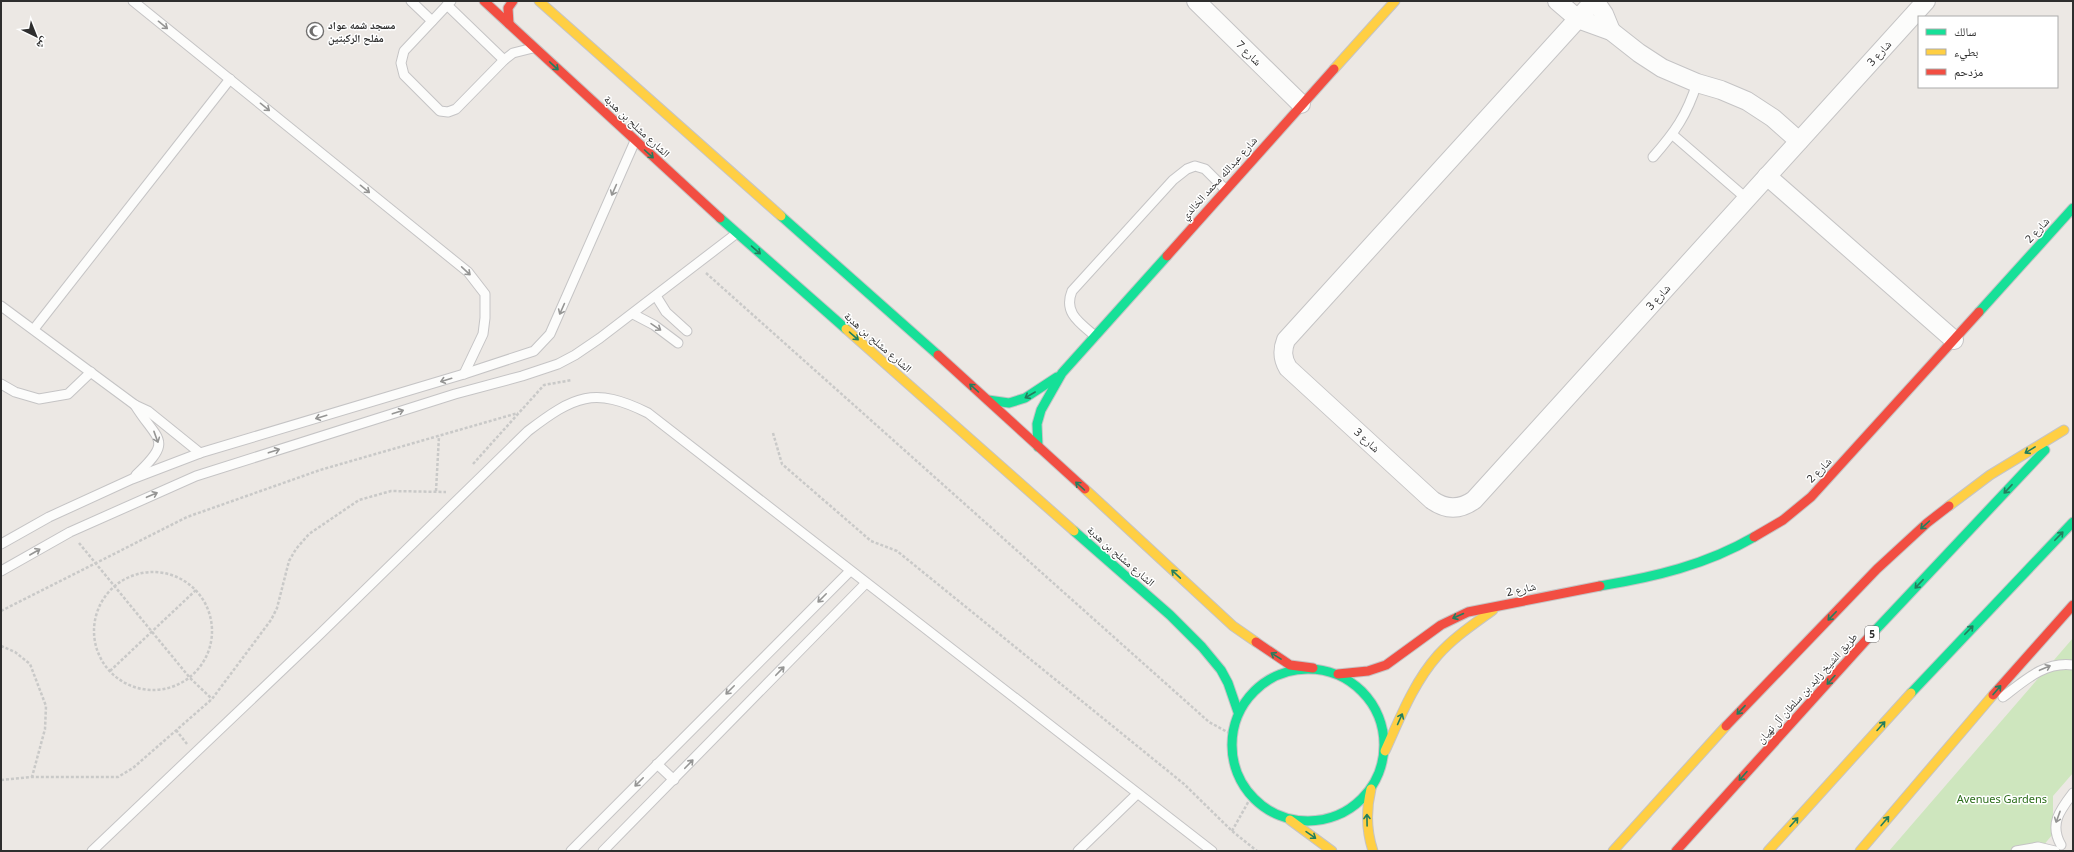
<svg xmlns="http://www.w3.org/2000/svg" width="2074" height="852" font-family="'Noto Sans','Noto Naskh Arabic',sans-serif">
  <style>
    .green { fill: #cee6be }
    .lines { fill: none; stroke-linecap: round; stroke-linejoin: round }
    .lane-casing { stroke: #c5c4c5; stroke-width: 11 }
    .street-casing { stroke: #c5c4c5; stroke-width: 20 }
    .fast-casing { stroke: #c5c4c5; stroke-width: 11 }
    .slow-casing { stroke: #c5c4c5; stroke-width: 11 }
    .jam-casing { stroke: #c5c4c5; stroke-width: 11 }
    .path { stroke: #c9c9c8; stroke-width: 2.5; stroke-dasharray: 3 2; stroke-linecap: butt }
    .lane { stroke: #fcfcfb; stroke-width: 9 }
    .street { stroke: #fcfcfb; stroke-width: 18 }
    .fast { stroke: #16e098; stroke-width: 9 }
    .slow { stroke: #ffcf43; stroke-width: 9 }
    .jam { stroke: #f24e42; stroke-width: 9 }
    .oneway { stroke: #959594 }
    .oneway2 { stroke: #237e5e }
    .labels { text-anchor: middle; stroke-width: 3; stroke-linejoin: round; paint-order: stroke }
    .shield { fill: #fff; stroke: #6d6d6d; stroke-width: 1 }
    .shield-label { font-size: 10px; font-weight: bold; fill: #2e2e2e }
    .poi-label { font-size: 11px; font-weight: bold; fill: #2e2e2e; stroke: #fff; text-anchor: start }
    .street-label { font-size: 11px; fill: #2e2e2e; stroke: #fff }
    .park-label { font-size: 11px; fill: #2c6e1b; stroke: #fff }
  </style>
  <rect width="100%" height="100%" fill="#ece8e4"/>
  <polygon class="green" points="2073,638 2073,773 2053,796 2053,834 2042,847 2018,851 1889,851"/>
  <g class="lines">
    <g class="lane-casing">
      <g id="lane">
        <polyline points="133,1 468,272 485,294 485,318 483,334 464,374"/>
        <polyline points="411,1 432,21"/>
        <polyline points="451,1 404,51 401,63 404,75 440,111 448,112 456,109 504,60 513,53 533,48"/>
        <polyline points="447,5 504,60"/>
        <polyline points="1673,135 1747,199"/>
        <path d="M1653,157C1675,132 1687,115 1697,83"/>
        <polyline points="656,296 666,312 687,331"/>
        <polyline points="1,306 135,405 148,411 200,453"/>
        <polyline points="633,314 654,325 678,343"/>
        <polyline points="34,329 230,79"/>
        <path d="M1095,336C1080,323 1063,313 1072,291L1173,180L1187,169L1195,166L1205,169L1225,189"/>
        <polyline points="1,384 15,392 39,399 68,394 91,372"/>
        <path d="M135,405C158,442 174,439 136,475"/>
        <polyline points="1,544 49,517 132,479 200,453 464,374 534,351 550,334 635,141"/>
        <polyline points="1,571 70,532 196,476 455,394 522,376 558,364 575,355 600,338 737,233"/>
        <path d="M2003,697C2024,681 2045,661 2073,665"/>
        <polyline points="657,764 674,780"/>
        <path d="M2061,845C2049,824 2060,810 2073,793"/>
        <path d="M92,851L319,635L528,431C574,396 594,386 648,413L1212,851"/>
        <polyline points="571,851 850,571"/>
        <polyline points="603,851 866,583"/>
        <polyline points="1078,851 1137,794"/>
        <polyline points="2016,851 2038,847 2055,851"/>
      </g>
    </g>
    <g class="street-casing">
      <g id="street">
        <polyline points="1196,1 1301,104"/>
        <polyline points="1557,1 1578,19 1611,31 1639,53 1662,68 1697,83 1721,90 1747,101 1773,118 1799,141"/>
        <path d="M1594,1L1286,340C1282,350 1282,358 1288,368L1432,500C1446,510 1460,510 1474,500L1926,1"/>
        <polyline points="1595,1 1604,14 1611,31"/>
        <polyline points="1767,176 1954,340"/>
      </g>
    </g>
    <g class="fast-casing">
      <g id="fast">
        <polyline points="781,216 938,355"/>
        <polyline points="720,218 846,329"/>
        <polyline points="1979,312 2073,208"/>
        <polyline points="988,400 1009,403 1025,398 1057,377"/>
        <polyline points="1038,447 1037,424 1041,410 1062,373 1167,256"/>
        <polyline points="1074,531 1170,615 1202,647 1221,670 1228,683 1238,712"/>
        <path d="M1600,586C1654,577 1706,565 1754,537"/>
        <polyline points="1869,637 2045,450"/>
        <circle cx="1308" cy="745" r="76"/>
        <polyline points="1911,693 2073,522"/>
      </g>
    </g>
    <g class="slow-casing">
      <g id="slow">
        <polyline points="539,1 781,216"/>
        <polyline points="1334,69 1395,1"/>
        <polyline points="846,329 1074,531"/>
        <polyline points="1085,489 1233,626 1256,642"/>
        <polyline points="1949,506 1990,475 2064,430"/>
        <path d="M1385,751C1400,718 1414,682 1438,655C1454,637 1474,624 1493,610"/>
        <path d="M1371,789C1366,810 1366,830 1373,851"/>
        <polyline points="1290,820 1332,851"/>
        <polyline points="1613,851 1726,726"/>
        <polyline points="1768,851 1911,693"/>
        <polyline points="1860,851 1993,695"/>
      </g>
    </g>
    <g class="jam-casing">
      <g id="jam">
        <polyline points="484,1 720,218"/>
        <polyline points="509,24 508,8 513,1"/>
        <polyline points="1167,256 1334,69"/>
        <polyline points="938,355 1085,489"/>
        <polyline points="1754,537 1783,520 1811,497 1979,312"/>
        <polyline points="1256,642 1290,665 1313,668"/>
        <polyline points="1338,674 1368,671 1386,665 1441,625 1468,612 1600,586"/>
        <polyline points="1993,695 2073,605"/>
        <polyline points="1726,726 1877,569 1927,523 1949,506"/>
        <polyline points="1676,851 1869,637"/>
      </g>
    </g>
    <g class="path">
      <polyline points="706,273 1209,722 1231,734"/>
      <polyline points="773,433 782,464 871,541 897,551 1184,784 1232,831 1257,851"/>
      <polyline points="473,464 544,385 572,380"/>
      <polyline points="436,491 439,436"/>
      <polyline points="79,543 190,678 212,699"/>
      <circle cx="153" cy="631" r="59"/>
      <polyline points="1,611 187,517 320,470 518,413"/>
      <polyline points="1,646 15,652 30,664 46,706 45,729 32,777"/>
      <polyline points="110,671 196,590"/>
      <polyline points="176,730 187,744"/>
      <polyline points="1,780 32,777 118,777 133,768 212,699 271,620 277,608 289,561 296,549 309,534 359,500 391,491 446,492"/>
      <polyline points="1232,831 1251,797"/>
    </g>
    <use href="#lane" class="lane"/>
    <use href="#street" class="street"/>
    <use href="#fast" class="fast"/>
    <use href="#slow" class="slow"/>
    <use href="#jam" class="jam"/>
  </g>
  <defs><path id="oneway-shaft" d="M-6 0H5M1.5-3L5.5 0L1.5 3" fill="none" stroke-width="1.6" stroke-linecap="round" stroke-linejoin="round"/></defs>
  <g class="oneway">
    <use href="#oneway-shaft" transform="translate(163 25) rotate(39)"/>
    <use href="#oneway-shaft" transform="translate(265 107) rotate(39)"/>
    <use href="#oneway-shaft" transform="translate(365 189) rotate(39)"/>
    <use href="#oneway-shaft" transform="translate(614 190) rotate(114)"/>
    <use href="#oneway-shaft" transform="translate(466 271) rotate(43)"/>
    <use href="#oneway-shaft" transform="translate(562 309) rotate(114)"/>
    <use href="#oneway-shaft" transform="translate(656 327) rotate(34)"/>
    <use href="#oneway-shaft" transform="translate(446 380) rotate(163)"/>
    <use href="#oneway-shaft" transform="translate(398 412) rotate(-18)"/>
    <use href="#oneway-shaft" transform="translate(321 417) rotate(163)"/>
    <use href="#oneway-shaft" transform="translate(156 437) rotate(70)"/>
    <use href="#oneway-shaft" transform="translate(274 451) rotate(-18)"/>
    <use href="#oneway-shaft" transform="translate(152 495) rotate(-23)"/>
    <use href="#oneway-shaft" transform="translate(35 552) rotate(-30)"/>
    <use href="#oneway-shaft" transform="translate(822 598) rotate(135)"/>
    <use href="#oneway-shaft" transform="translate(2045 668) rotate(-23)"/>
    <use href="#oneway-shaft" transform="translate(780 671) rotate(-46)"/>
    <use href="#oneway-shaft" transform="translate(730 690) rotate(135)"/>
    <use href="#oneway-shaft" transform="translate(689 764) rotate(-46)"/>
    <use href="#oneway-shaft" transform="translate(639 782) rotate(135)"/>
    <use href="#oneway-shaft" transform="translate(2058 817) rotate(110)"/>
  </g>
  <g class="oneway2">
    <use href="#oneway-shaft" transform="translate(554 66) rotate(43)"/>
    <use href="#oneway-shaft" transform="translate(649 154) rotate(42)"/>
    <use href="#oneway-shaft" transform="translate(756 250) rotate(41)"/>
    <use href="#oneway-shaft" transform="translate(854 336) rotate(41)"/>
    <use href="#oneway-shaft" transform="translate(974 388) rotate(-138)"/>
    <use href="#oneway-shaft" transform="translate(1030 395) rotate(150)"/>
    <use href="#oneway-shaft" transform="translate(2030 450) rotate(149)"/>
    <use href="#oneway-shaft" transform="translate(1080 486) rotate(-138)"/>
    <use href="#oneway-shaft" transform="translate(2008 489) rotate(133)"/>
    <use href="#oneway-shaft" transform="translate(1925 525) rotate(138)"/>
    <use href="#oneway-shaft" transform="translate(2059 536) rotate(-46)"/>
    <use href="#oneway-shaft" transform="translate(1176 574) rotate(-137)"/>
    <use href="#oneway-shaft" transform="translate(1919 584) rotate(133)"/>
    <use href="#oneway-shaft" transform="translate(1458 616) rotate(156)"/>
    <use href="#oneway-shaft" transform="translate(1832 616) rotate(134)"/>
    <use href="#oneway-shaft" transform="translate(1969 630) rotate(-46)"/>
    <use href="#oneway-shaft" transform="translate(1276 656) rotate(-148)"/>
    <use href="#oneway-shaft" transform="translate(1831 680) rotate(132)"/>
    <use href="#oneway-shaft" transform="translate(1997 690) rotate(-49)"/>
    <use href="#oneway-shaft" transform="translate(1741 710) rotate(133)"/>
    <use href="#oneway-shaft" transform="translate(1400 719) rotate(-66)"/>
    <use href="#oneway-shaft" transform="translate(1881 726) rotate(-48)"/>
    <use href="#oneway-shaft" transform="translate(1743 776) rotate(132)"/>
    <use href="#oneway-shaft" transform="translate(1367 820) rotate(-91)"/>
    <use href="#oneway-shaft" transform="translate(1885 821) rotate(-50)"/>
    <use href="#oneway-shaft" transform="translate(1794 822) rotate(-48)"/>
    <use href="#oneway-shaft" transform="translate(1311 835) rotate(35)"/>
  </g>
  <defs>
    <g id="mosque-ring" transform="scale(0.9)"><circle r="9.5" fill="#fff" stroke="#706f6e" stroke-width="1.5"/><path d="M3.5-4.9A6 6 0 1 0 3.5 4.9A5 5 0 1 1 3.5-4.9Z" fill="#706f6e"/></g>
  </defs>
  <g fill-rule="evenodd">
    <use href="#mosque-ring" x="315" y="31"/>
  </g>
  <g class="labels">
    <rect class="shield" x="1865" y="626" width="14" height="16" rx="3"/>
    <g class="shield-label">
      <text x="1872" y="638">5</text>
    </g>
    <g class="poi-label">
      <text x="328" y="29">مسجد شمه عواد<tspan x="328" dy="13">مفلح الركبتين</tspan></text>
    </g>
    <g class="street-label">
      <text transform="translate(1249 53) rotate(45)" y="4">شارع 7</text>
      <text transform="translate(1879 53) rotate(-48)" y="4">شارع 3</text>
      <text transform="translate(637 126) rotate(43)" y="4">الشارع مشلح بن هدبة</text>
      <text transform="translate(1219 178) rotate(-48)" y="4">شارع عبدالله محمد الخالدي</text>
      <text transform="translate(2037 230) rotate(-48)" y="4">شارع 2</text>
      <text transform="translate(1658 297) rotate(-48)" y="4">شارع 3</text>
      <text transform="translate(878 342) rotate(41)" y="4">الشارع مشلح بن هدبة</text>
      <text transform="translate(1367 440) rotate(42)" y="4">شارع 3</text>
      <text transform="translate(1819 470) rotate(-46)" y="4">شارع 2</text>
      <text transform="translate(1121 556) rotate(41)" y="4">الشارع مشلح بن هدبة</text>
      <text transform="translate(1521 589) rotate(-13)" y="4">شارع 2</text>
      <text transform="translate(1807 688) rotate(-48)" y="4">طريق الشيخ زايد بن سلطان آل نهيان</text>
    </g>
    <g class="park-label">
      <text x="2002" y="803">Avenues Gardens</text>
    </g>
  </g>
  <rect width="2074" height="852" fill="none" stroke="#2e2e2e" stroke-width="4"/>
  <rect x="1918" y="16" width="140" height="72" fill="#ffffff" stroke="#ababab"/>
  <rect x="1926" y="29" width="20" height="6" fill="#16e098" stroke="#ababab"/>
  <text x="1954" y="36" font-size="12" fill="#2e2e2e">سالك</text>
  <rect x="1926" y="49" width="20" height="6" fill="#ffcf43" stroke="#ababab"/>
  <text x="1954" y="56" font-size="12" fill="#2e2e2e">بطيء</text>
  <rect x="1926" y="69" width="20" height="6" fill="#f24e42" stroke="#ababab"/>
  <text x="1954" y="76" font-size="12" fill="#2e2e2e">مزدحم</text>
  <g transform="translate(36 36) rotate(137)" stroke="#ffffff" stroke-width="3" paint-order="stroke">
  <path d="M0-3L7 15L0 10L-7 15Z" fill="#2e2e2e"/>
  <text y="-6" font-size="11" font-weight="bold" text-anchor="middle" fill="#2e2e2e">ش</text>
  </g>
</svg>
